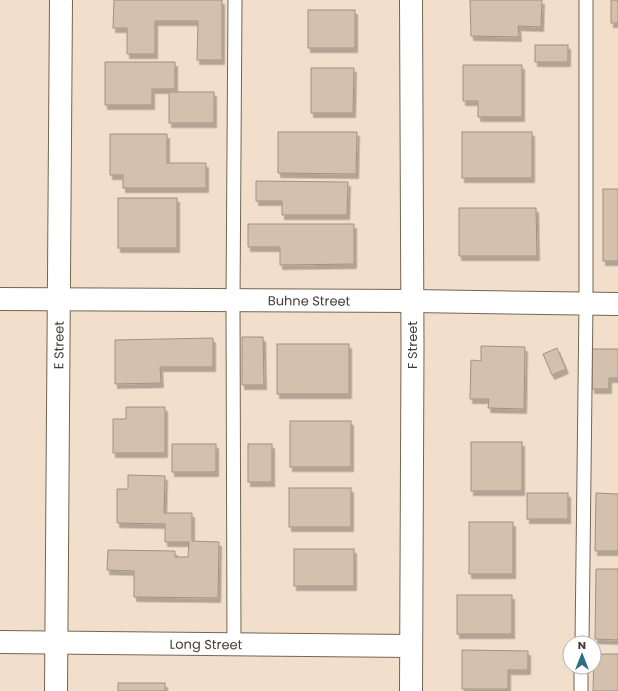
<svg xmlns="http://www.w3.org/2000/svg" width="618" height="691" font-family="Poppins,sans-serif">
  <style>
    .building { fill: #d3c1ae; stroke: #a3927f; filter: url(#shadow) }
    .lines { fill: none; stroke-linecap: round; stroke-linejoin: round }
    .service-casing { stroke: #746553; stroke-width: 15 }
    .minor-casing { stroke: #746553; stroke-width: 24 }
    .tertiary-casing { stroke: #746553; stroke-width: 24 }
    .secondary-casing { stroke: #746553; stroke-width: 24 }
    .service { stroke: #fff; stroke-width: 13 }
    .minor { stroke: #fff; stroke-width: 22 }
    .tertiary { stroke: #fff; stroke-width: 22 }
    .secondary { stroke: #fff; stroke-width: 22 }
    .labels { text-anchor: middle; stroke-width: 3; stroke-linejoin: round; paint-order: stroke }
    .street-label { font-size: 13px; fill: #433c34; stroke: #fff }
  </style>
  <defs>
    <filter id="shadow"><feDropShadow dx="2.5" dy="4.5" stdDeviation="0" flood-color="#0004"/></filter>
  </defs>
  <rect width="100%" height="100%" fill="#f2dfcb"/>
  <g class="building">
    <polygon points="114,0 222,0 222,60 197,60 198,21 155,21 155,54 127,54 127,28 113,28"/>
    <polygon points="470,0 542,0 541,27 518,26 519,37 471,36"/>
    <rect x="611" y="0" width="7" height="23"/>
    <rect x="308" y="10" width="47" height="38"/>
    <rect x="535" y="45" width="33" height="17"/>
    <polygon points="105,62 175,62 175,89 152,89 152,105 105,105"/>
    <polygon points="463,65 522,65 522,117 478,117 478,101 463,101"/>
    <polygon points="311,68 354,68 353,113 311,113"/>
    <rect x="169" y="92" width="45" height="31"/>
    <polygon points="278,132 357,132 356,174 278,173"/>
    <rect x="462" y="132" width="70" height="46"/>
    <polygon points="110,134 167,134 167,163 206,163 206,188 123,188 123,175 110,175"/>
    <polygon points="256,181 348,182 347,215 282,215 282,201 256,201"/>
    <rect x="603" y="189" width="15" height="72"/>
    <rect x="118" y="198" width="59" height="50"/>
    <polygon points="459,208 536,208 537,256 459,256"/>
    <polygon points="248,224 354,224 354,264 280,265 280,247 248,247"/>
    <polygon points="242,337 263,337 264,385 242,385"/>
    <polygon points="213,338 213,367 160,367 161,383 115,384 115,340"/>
    <rect x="277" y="344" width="72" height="50"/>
    <polygon points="481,346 525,347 524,409 488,408 489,399 470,399 471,360 481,361"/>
    <polygon points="557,348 566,369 552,375 543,354"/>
    <polygon points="592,349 618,349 618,378 609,378 609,389 592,389"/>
    <polygon points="126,407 165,407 165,453 113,453 113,419 126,419"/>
    <rect x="290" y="421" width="61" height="46"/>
    <rect x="471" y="442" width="51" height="49"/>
    <rect x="172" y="444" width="44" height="28"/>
    <rect x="248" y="444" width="24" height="38"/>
    <polygon points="128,475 165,476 164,513 192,513 192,541 219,542 218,598 134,597 134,571 107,570 108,550 175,551 175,557 188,557 189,542 165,542 165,524 117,523 117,489 128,489"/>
    <rect x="289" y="488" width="62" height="39"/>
    <rect x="527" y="493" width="41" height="26"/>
    <polygon points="596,493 618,494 618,551 595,551"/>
    <rect x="469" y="522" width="44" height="52"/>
    <rect x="294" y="549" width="60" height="37"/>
    <polygon points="596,569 618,569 618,640 595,639"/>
    <rect x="457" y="595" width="55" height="39"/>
    <polygon points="462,650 528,651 528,670 508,670 508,689 462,689"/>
    <polygon points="594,654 618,654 618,691 593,691"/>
    <rect x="118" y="683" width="47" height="8"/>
  </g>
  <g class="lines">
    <g class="service-casing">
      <g id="service">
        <polyline points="582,643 586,303 586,0"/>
        <polyline points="234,644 233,301 235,0"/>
        <polyline points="581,691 581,667"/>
      </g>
    </g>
    <g class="minor-casing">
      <g id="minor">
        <path id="s1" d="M0,642L411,646"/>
      </g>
    </g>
    <g class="tertiary-casing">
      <g id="tertiary">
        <path id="s2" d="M0,299L412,301L618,304"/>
        <path d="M411,691C413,461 413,230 411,0"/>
      </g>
    </g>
    <g class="secondary-casing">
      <g id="secondary">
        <path id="s3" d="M56,691L61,0"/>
      </g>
    </g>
    <use href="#service" class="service"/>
    <use href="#minor" class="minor"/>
    <use href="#tertiary" class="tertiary"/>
    <use href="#secondary" class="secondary"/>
  </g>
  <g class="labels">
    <g class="street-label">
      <text dy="5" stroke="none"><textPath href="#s2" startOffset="309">Buhne Street</textPath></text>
      <text transform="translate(412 345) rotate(-90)" y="5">F Street</text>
      <text dy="5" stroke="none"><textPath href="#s3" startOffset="346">E Street</textPath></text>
      <text dy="5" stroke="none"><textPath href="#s1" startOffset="206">Long Street</textPath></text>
    </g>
  </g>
  <g transform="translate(582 655)"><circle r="19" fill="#ffffff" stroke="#b4b1ae"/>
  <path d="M0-3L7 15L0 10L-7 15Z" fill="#2e6e82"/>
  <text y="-6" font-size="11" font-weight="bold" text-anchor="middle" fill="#433c34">N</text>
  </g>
</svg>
